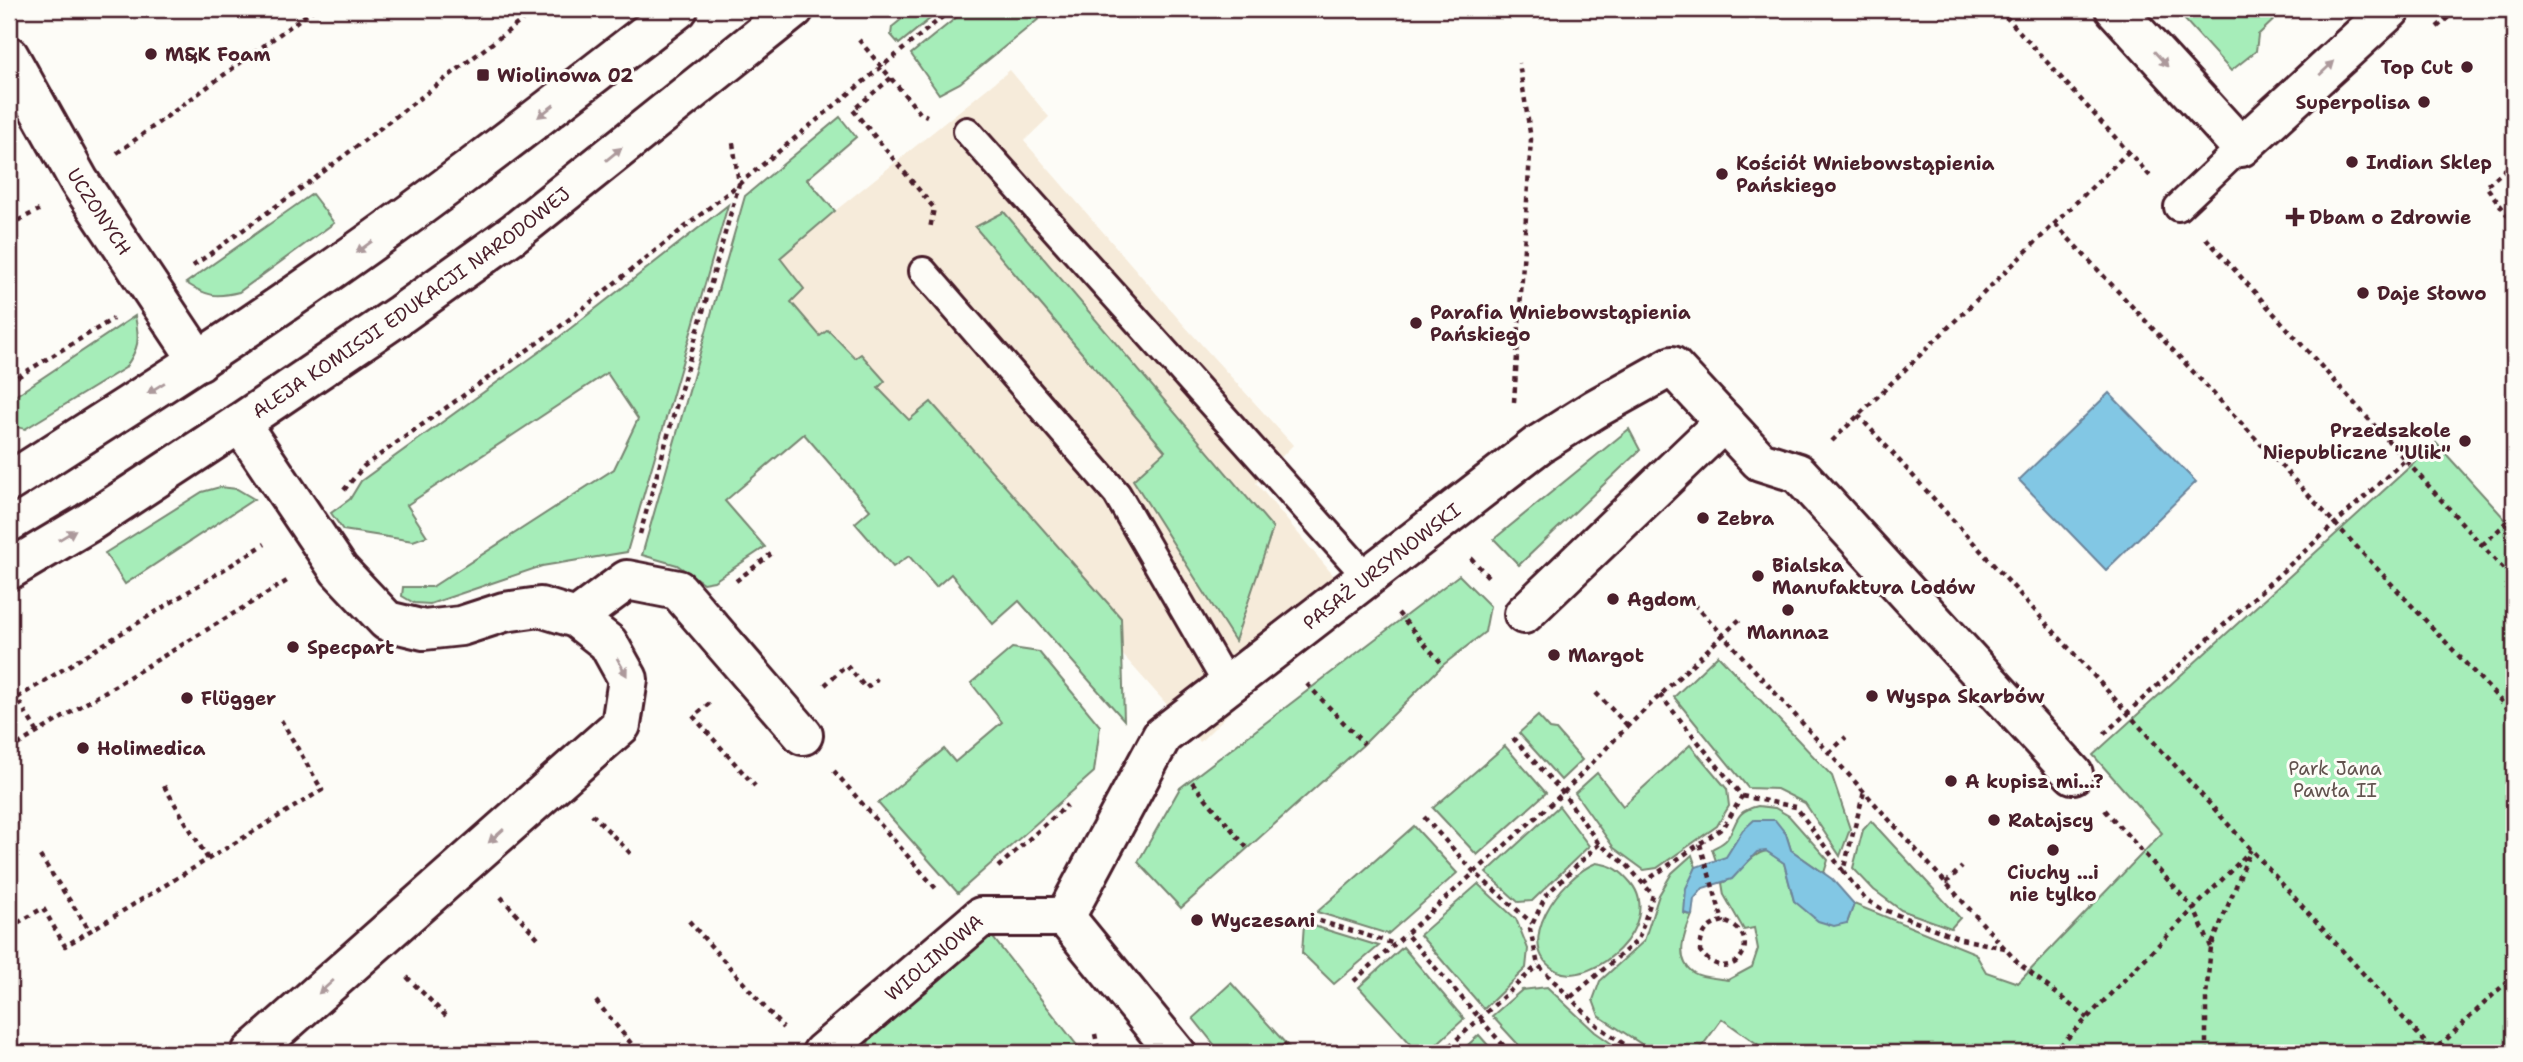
<svg xmlns="http://www.w3.org/2000/svg" width="2523" height="1062" font-family="'Shantell Sans',sans-serif">
  <style>
    .built { fill: #f6ebda }
    .green { fill: #a6edb9; stroke: #788672; stroke-width: 2 }
    .water { fill: #82c7e4; stroke: #6c849a; stroke-width: 2 }
    .lines { fill: none; stroke-linecap: round; stroke-linejoin: round }
    .lane-casing { stroke: #4a1f2b; stroke-width: 32 }
    .street-casing { stroke: #4a1f2b; stroke-width: 44 }
    .secondary-casing { stroke: #4a1f2b; stroke-width: 44 }
    .path { stroke: #4a1f2b; stroke-width: 4.5; stroke-dasharray: 5 5; stroke-linecap: butt }
    .lane { stroke: #fdfcf7; stroke-width: 26 }
    .street { stroke: #fdfcf7; stroke-width: 38 }
    .secondary { stroke: #fdfcf7; stroke-width: 38 }
    .oneway { fill: #ac999b }
    .poi-dot { fill: #4a1f2b; stroke: #fdfcf7; stroke-width: 2.5 }
    .labels { text-anchor: middle; stroke-width: 6; stroke-linejoin: round; paint-order: stroke }
    .poi-label { font-size: 19px; font-weight: bold; fill: #4a1f2b; stroke: #fdfcf7; text-anchor: start }
    .street-label { font-size: 19px; fill: #4a1f2b; stroke: #fdfcf7 }
    .park-label { font-size: 19px; fill: #61524e; stroke: #fdfcf7 }
  </style>
  <rect width="100%" height="100%" fill="#fdfcf7"/>
  <filter id="ink" filterUnits="userSpaceOnUse"><feTurbulence type="fractalNoise" baseFrequency=".0143" numOctaves="2"/><feDisplacementMap in="SourceGraphic" scale="14" xChannelSelector="R" yChannelSelector="G"/><feConvolveMatrix kernelMatrix="1 2 1 2 8 2 1 2 1" color-interpolation-filters="sRGB"/></filter>
  <g filter="url(#ink)">
    <polygon class="built" points="1010,70 1049,117 1024,141 1182,323 1293,445 1256,483 1349,594 1200,742 1122,654 1121,618 898,453 749,284 835,211"/>
    <g class="green">
      <polygon points="914,9 942,9 899,44 891,35 892,27"/>
      <polygon points="967,9 1051,9 960,83 939,94 911,54"/>
      <polygon points="2175,9 2282,9 2282,12 2258,35 2256,51 2231,71"/>
      <polygon points="840,117 856,137 807,179 835,211 780,258 804,289 791,302 820,336 828,330 855,358 861,354 885,381 878,388 909,420 931,402 1121,618 1124,720 1019,601 993,624 951,574 936,587 909,556 893,567 855,523 870,510 804,434 725,501 765,547 714,581 703,583 677,565 642,555 745,196"/>
      <path d="M312,194L334,223L239,292C215,298 207,296 186,283Z"/>
      <polygon points="728,205 627,552 542,566 430,604 414,603 402,596 403,587 432,587 614,469 638,419 607,373 407,505 427,536 413,541 343,530 331,513 350,499 361,481 553,342"/>
      <polygon points="1004,212 1273,528 1235,641 1133,480 1165,451 975,227"/>
      <path d="M135,316C140,340 139,348 125,368L25,429L9,425V400Z"/>
      <polygon points="1629,429 1640,450 1519,565 1494,539"/>
      <path d="M2436,443L2514,529V1053H1770L1722,1019L1697,1053H1655L1599,1016L1593,1000L1600,981L1644,941L1659,895L1672,873L1692,855L1696,867L1685,914L1692,915C1685,932 1673,959 1694,973C1702,978 1718,978 1728,980L1752,967L1758,949L1754,928L1744,930L1724,895L1722,883C1740,876 1748,854 1767,851L1784,863L1794,901L1847,923L1854,904L1975,953L1986,972L2018,983L2162,833L2093,755Z"/>
      <polygon points="220,487 237,489 254,499 125,584 105,553 202,492"/>
      <polygon points="1459,575 1490,606 1485,632 1443,665 1364,744 1181,908 1138,862 1180,788"/>
      <polygon points="1012,648 1039,652 1100,726 1094,772 958,893 878,803 944,749 955,762 1002,722 971,683"/>
      <polygon points="1718,655 1832,776 1850,829 1840,856 1805,803 1777,789 1748,788 1674,697"/>
      <polygon points="1538,716 1550,729 1556,730 1582,760 1561,780 1519,733"/>
      <polygon points="1690,745 1727,789 1729,806 1717,826 1657,868 1644,870 1614,848 1575,793 1597,773 1623,806"/>
      <polygon points="1505,746 1546,793 1477,855 1433,808"/>
      <polygon points="1559,806 1589,846 1532,901 1518,902 1486,873"/>
      <path d="M1758,806L1775,808L1789,816L1828,860L1824,873L1791,850L1786,834L1743,830L1726,858L1716,861L1712,849C1717,846 1723,844 1727,839C1739,822 1733,812 1758,806Z"/>
      <polygon points="1871,821 1960,918 1951,928 1901,910 1874,890 1853,868 1863,830"/>
      <polygon points="1414,826 1457,873 1388,934 1317,912"/>
      <path d="M1596,863C1613,865 1620,870 1631,883C1664,924 1593,988 1557,971C1510,946 1562,876 1596,863Z"/>
      <polygon points="1478,884 1516,919 1528,949 1526,968 1484,1009 1420,935"/>
      <polygon points="1304,923 1379,946 1334,984 1302,953"/>
      <polygon points="987,930 1083,1053 870,1053 868,1045 871,1025"/>
      <polygon points="1403,947 1464,1019 1427,1053 1419,1053 1359,987"/>
      <polygon points="1231,983 1286,1044 1294,1053 1221,1053 1193,1018"/>
      <polygon points="1547,987 1595,1032 1615,1046 1606,1053 1526,1053 1492,1016 1522,990"/>
      <polygon points="1479,1035 1495,1053 1459,1053"/>
    </g>
    <g class="water">
      <polygon points="2109,393 2196,482 2106,570 2019,480"/>
      <polygon points="1754,820 1775,820 1786,834 1791,850 1832,879 1854,904 1847,923 1834,926 1818,921 1794,901 1784,863 1766,851 1757,852 1732,879 1703,888 1694,899 1692,915 1684,913 1686,888 1696,867 1726,857 1743,830"/>
    </g>
    <g class="lines">
      <g class="lane-casing">
        <g id="lane">
          <polyline points="967,131 1367,577"/>
          <polyline points="2178,207 2241,147"/>
          <polyline points="923,271 1117,494 1228,686"/>
        </g>
      </g>
      <g class="street-casing">
        <g id="street">
          <polyline points="2115,9 2241,147 2391,9"/>
          <path id="s1" d="M9,56L79,181L199,361"/>
          <polyline points="240,423 339,570 387,621 424,630 461,626 504,612 540,607 576,618 608,643 628,679 621,725 251,1053"/>
          <polyline points="1524,614 1724,422"/>
          <polyline points="576,618 627,580 678,590 803,735"/>
          <path id="s2" d="M1065,917L1162,736L1538,445L1595,409L1672,366L1760,461L1798,473L2073,774"/>
          <polyline points="1065,917 1176,1053"/>
          <path id="s3" d="M822,1053L981,917H1065"/>
        </g>
      </g>
      <g class="secondary-casing">
        <g id="secondary">
          <path d="M9,482C112,416 214,352 314,282C439,196 558,102 678,9"/>
          <path id="s4" d="M9,570L88,523L240,423L401,314L514,233L794,9"/>
        </g>
      </g>
      <g class="path">
        <polyline points="1999,9 2151,177"/>
        <polyline points="2437,27 2458,9"/>
        <polyline points="859,40 920,113 927,116"/>
        <polyline points="891,78 853,110 934,208 930,229"/>
        <polyline points="117,153 314,9"/>
        <polyline points="2514,162 2486,186 2514,224"/>
        <polyline points="2055,224 2514,715"/>
        <polyline points="9,225 39,210"/>
        <polyline points="2206,238 2514,581"/>
        <polyline points="193,266 307,184 537,9"/>
        <polyline points="9,382 113,319"/>
        <polyline points="1514,402 1531,139 1519,63"/>
        <polyline points="1858,415 2435,1053"/>
        <polyline points="1832,441 2128,152"/>
        <polyline points="344,490 364,466 557,329 739,184 952,9"/>
        <polyline points="640,534 739,184 733,143"/>
        <polyline points="2482,545 2514,516"/>
        <polyline points="1471,558 1491,580"/>
        <polyline points="736,581 771,554"/>
        <polyline points="1694,604 1723,635 1740,619"/>
        <polyline points="1398,613 1443,665"/>
        <polyline points="1307,684 1364,744"/>
        <polyline points="9,685 38,733"/>
        <polyline points="825,685 846,665 866,688 877,679"/>
        <polyline points="1596,693 1627,725"/>
        <polyline points="9,703 265,544"/>
        <polyline points="698,713 711,702"/>
        <polyline points="693,716 755,786"/>
        <polyline points="2104,734 2406,459"/>
        <polyline points="1513,738 1563,793 1599,844"/>
        <polyline points="9,750 287,581"/>
        <polyline points="1829,753 1846,737"/>
        <polyline points="834,771 938,891"/>
        <polyline points="1192,782 1248,849"/>
        <polyline points="164,786 208,859"/>
        <polyline points="1742,796 1796,807 1843,871 1864,792"/>
        <polyline points="2105,810 2194,909 2211,947"/>
        <polyline points="592,814 633,856"/>
        <polyline points="1424,817 1474,872 1532,923"/>
        <path d="M1700,844L1723,921C1706,926 1701,933 1700,951C1731,992 1770,936 1723,921"/>
        <polyline points="40,856 90,931"/>
        <polyline points="998,867 1067,805"/>
        <polyline points="1843,871 1865,899 1882,909 1961,939 2005,948"/>
        <polyline points="1643,883 1724,827 1742,796 1660,695"/>
        <polyline points="1946,883 1962,867"/>
        <polyline points="501,897 538,938"/>
        <polyline points="1310,918 1395,944"/>
        <polyline points="689,921 783,1028"/>
        <polyline points="9,928 43,908 65,946 322,790 281,720"/>
        <polyline points="407,977 446,1016"/>
        <polyline points="1354,981 1406,934"/>
        <polyline points="1571,997 1638,940 1653,895 1627,865 1599,844 1546,895 1530,929 1538,965 1598,1026 1637,1053"/>
        <polyline points="596,1001 639,1053"/>
        <polyline points="1095,1034 1099,1053"/>
        <polyline points="1276,1053 1286,1044"/>
        <polyline points="1442,1053 1538,965"/>
        <polyline points="1510,1053 1406,934 1563,793 1628,726 1723,635 2018,963 2087,1018"/>
        <polyline points="1615,1053 1625,1045"/>
        <polyline points="2053,1053 2251,850"/>
        <polyline points="2208,1053 2206,1046 2206,996 2211,947 2249,854"/>
        <polyline points="2432,1053 2514,975"/>
      </g>
      <use href="#lane" class="lane"/>
      <use href="#street" class="street"/>
      <use href="#secondary" class="secondary"/>
    </g>
    <defs><path id="oneway-solid" d="M-6-.8H1V-3.2L6.5 0L1 3.2V.8H-6Z" transform="scale(1.75)"/></defs>
    <g class="oneway">
      <use href="#oneway-solid" transform="translate(2161 59) rotate(48)"/>
      <use href="#oneway-solid" transform="translate(2327 68) rotate(-43)"/>
      <use href="#oneway-solid" transform="translate(546 111) rotate(142)"/>
      <use href="#oneway-solid" transform="translate(614 154) rotate(-39)"/>
      <use href="#oneway-solid" transform="translate(364 247) rotate(144)"/>
      <use href="#oneway-solid" transform="translate(156 388) rotate(148)"/>
      <use href="#oneway-solid" transform="translate(67 535) rotate(-31)"/>
      <use href="#oneway-solid" transform="translate(622 667) rotate(61)"/>
      <use href="#oneway-solid" transform="translate(496 836) rotate(138)"/>
      <use href="#oneway-solid" transform="translate(326 987) rotate(138)"/>
    </g>
  </g>
  <g class="poi-dot">
    <circle cx="151" cy="54" r="7"/>
    <circle cx="2467" cy="67" r="7"/>
    <rect x="476" y="68" width="14" height="14" rx="3.5"/>
    <circle cx="2424" cy="102" r="7"/>
    <circle cx="2352" cy="162" r="7"/>
    <circle cx="1722" cy="174" r="7"/>
    <path d="M2291.5 206.5h7v7h7v7h-7v7h-7v-7h-7v-7h7z"/>
    <circle cx="2363" cy="293" r="7"/>
    <circle cx="1416" cy="323" r="7"/>
    <circle cx="2465" cy="441" r="7"/>
    <circle cx="1703" cy="518" r="7"/>
    <circle cx="1758" cy="576" r="7"/>
    <circle cx="1613" cy="599" r="7"/>
    <circle cx="1788" cy="610" r="7"/>
    <circle cx="293" cy="647" r="7"/>
    <circle cx="1554" cy="655" r="7"/>
    <circle cx="1872" cy="696" r="7"/>
    <circle cx="187" cy="698" r="7"/>
    <circle cx="83" cy="748" r="7"/>
    <circle cx="1951" cy="781" r="7"/>
    <circle cx="1994" cy="820" r="7"/>
    <circle cx="2053" cy="850" r="7"/>
    <circle cx="1197" cy="920" r="7"/>
  </g>
  <g class="labels">
    <g class="poi-label">
      <text x="165" y="61">M&amp;K Foam</text>
      <text x="2453" y="74" text-anchor="end">Top Cut</text>
      <text x="497" y="82">Wiolinowa 02</text>
      <text x="2410" y="109" text-anchor="end">Superpolisa</text>
      <text x="2366" y="169">Indian Sklep</text>
      <text x="1736" y="170">Kościół Wniebowstąpienia<tspan x="1736" dy="22">Pańskiego</tspan></text>
      <text x="2309" y="224">Dbam o Zdrowie</text>
      <text x="2377" y="300">Daje Słowo</text>
      <text x="1430" y="319">Parafia Wniebowstąpienia<tspan x="1430" dy="22">Pańskiego</tspan></text>
      <text x="2451" y="437" text-anchor="end">Przedszkole<tspan x="2451" dy="22">Niepubliczne "Ulik"</tspan></text>
      <text x="1717" y="525">Zebra</text>
      <text x="1772" y="572">Bialska<tspan x="1772" dy="22">Manufaktura Lodów</tspan></text>
      <text x="1627" y="606">Agdom</text>
      <text x="1788" y="639" text-anchor="middle">Mannaz</text>
      <text x="307" y="654">Specpart</text>
      <text x="1568" y="662">Margot</text>
      <text x="1886" y="703">Wyspa Skarbów</text>
      <text x="201" y="705">Flügger</text>
      <text x="97" y="755">Holimedica</text>
      <text x="1965" y="788">A kupisz mi...?</text>
      <text x="2008" y="827">Ratajscy</text>
      <text x="2053" y="879" text-anchor="middle">Ciuchy ...i<tspan x="2053" dy="22">nie tylko</tspan></text>
      <text x="1211" y="927">Wyczesani</text>
    </g>
    <g class="street-label">
      <text dy="7" stroke="none"><textPath href="#s1" startOffset="180">UCZONYCH</textPath></text>
      <text dy="7" stroke="none"><textPath href="#s4" startOffset="483">ALEJA KOMISJI EDUKACJI NARODOWEJ</textPath></text>
      <text dy="7" stroke="none"><textPath href="#s2" startOffset="483">PASAŻ URSYNOWSKI</textPath></text>
      <text dy="7" stroke="none"><textPath href="#s3" startOffset="147">WIOLINOWA</textPath></text>
    </g>
    <g class="park-label">
      <text x="2335" y="775">Park Jana<tspan x="2335" dy="22">Pawła II</tspan></text>
    </g>
  </g>
  <rect width="2523" height="1062" fill="none" stroke="#fdfcf7" stroke-width="35"/>
  <rect x="18" y="18" width="2488" height="1027" fill="none" stroke="#4a1f2b" stroke-width="2.5" filter="url(#ink)"/>
</svg>
